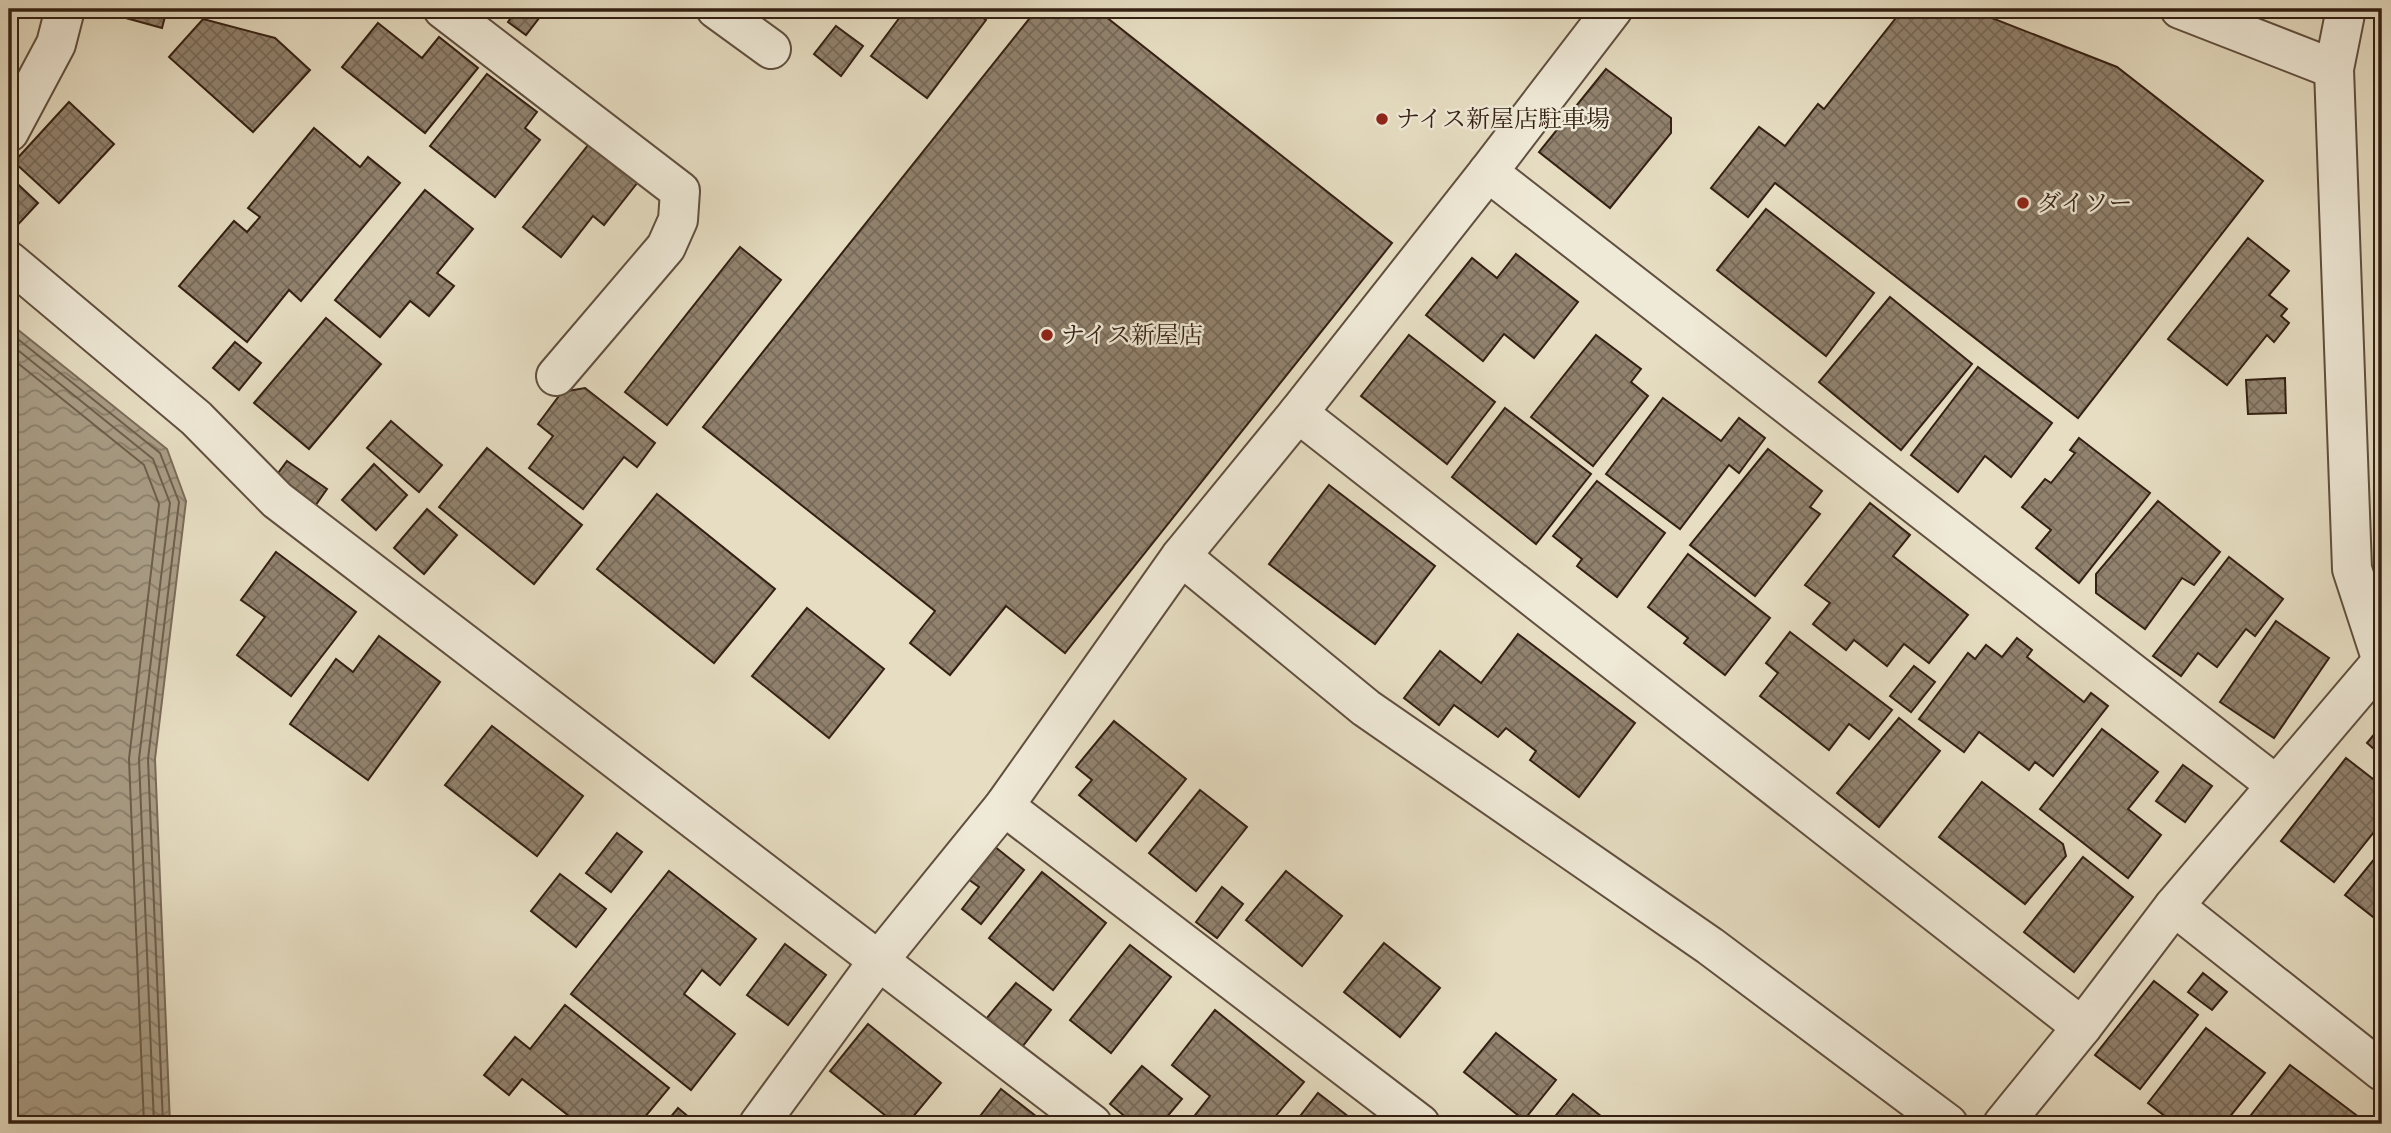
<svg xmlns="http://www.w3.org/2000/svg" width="2391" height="1133" font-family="'EB Garamond','Noto Serif JP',serif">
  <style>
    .water { fill: url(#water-waves); stroke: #7a6b58; stroke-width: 2 }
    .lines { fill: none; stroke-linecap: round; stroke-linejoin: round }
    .shore { stroke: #6e5e4c; stroke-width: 2 }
    .building { fill: url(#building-cross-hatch); stroke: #342013; stroke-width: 2 }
    .minor-casing { stroke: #604f3f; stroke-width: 42 }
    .minor { stroke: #efe9d7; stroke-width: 38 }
    .poi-dot { fill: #8f2418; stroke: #efe9d7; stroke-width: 2.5 }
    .labels { text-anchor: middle; stroke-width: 5; stroke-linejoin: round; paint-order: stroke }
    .poi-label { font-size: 24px; fill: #342013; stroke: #efe9d7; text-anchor: start }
  </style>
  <defs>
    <pattern id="water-waves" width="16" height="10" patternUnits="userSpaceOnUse" patternTransform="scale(1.75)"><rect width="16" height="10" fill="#a99d86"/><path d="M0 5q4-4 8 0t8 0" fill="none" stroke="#8a806c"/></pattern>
    <pattern id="building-cross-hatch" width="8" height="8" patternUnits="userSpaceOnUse" patternTransform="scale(1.75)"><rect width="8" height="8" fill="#91826e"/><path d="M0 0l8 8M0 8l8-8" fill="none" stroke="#776a59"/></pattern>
  </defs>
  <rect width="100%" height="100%" fill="#e6ddc2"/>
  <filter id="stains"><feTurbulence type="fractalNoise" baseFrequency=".00286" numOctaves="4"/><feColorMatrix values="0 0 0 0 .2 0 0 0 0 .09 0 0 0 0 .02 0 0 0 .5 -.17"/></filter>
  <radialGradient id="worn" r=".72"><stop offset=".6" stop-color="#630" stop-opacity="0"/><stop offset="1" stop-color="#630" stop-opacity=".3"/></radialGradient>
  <polygon class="water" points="9,325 12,325 167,449 186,501 155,759 170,1124 9,1124"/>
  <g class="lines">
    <g class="shore">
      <polyline points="9,332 160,453 179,502 148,759 163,1124"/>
      <polyline points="9,343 153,459 170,503 139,759 154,1124"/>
      <polyline points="9,356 144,465 159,504 129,759 144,1124"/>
    </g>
  </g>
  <g class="building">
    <polygon points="93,9 167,9 162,28"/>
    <polygon points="517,9 546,9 526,35 508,22"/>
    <polygon points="906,9 970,9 986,20 927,98 871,56"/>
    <polygon points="1037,9 1096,9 1392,243 1065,653 1006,606 950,675 910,643 935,611 703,427"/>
    <polygon points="1903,9 1969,9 2117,67 2263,181 2078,418 1775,183 1748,217 1711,188 1759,127 1785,146 1818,104 1824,109"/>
    <polygon points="203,19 275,38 310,70 253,132 169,57"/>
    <polygon points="378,23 422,58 439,37 478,68 425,133 342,67"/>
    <polygon points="836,26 863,46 841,76 814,54"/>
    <polygon points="1606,69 1671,118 1671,133 1610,208 1539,152"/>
    <polygon points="487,74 537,112 525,128 540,140 495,197 430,146"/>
    <polygon points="69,102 114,144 59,203 14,162"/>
    <polygon points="314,128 360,167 368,157 400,183 301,301 289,290 247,342 179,286 234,221 247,232 260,217 248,208"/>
    <polygon points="589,144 638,182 604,225 593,216 561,257 523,227"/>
    <polygon points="9,176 38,203 12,231 9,229"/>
    <polygon points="425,190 473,229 437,273 454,286 429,316 410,301 380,337 335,300"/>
    <polygon points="1766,209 1874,293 1826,356 1717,270"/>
    <polygon points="2248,238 2289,271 2269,295 2287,309 2281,316 2289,323 2274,342 2267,335 2227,385 2168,339"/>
    <polygon points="740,247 781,280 667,425 625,392"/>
    <polygon points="1516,254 1578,302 1534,358 1504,334 1483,361 1426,315 1472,258 1497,278"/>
    <polygon points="1890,297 1972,364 1901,450 1819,382"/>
    <polygon points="326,318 381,364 309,449 254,403"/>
    <polygon points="1409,335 1495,402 1447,464 1361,396"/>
    <polygon points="1596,335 1641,369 1631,382 1648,396 1593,466 1531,417"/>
    <polygon points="235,342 261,363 239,390 213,368"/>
    <polygon points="1978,367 2052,423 2011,477 1985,456 1958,492 1911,455"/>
    <polygon points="2285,378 2286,413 2248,414 2246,380"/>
    <polygon points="585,388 655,443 637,467 624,457 583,509 529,468 553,436 538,424 562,392"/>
    <polygon points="1663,398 1721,441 1739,418 1765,438 1739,473 1729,465 1680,529 1606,474"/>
    <polygon points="1505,408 1591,474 1536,544 1452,477"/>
    <polygon points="391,421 442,465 419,492 367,448"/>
    <polygon points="2079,438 2150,493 2079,583 2036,548 2051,530 2022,507 2045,479 2051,483 2075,453 2070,450"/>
    <polygon points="487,448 582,525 534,584 439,507"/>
    <polygon points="1768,449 1822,491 1810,507 1820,514 1755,596 1690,545"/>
    <polygon points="287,461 327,489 313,509 273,480"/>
    <polygon points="374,464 407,495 376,530 342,500"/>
    <polygon points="1597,481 1665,533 1617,597 1577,566 1582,559 1553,536"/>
    <polygon points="1329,485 1435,566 1375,644 1269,564"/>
    <polygon points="657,494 775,589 714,663 597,569"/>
    <polygon points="2158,501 2220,552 2194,585 2182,578 2145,629 2096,593 2096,574"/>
    <polygon points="1870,503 1910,535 1893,556 1968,615 1929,663 1904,644 1887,666 1854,640 1846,650 1813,624 1830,603 1805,585"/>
    <polygon points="427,509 457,535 424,574 394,548"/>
    <polygon points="276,552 356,612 291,696 237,655 265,617 241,600"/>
    <polygon points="1688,554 1770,618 1725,675 1684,643 1688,638 1648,607"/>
    <polygon points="2229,557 2283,599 2255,636 2246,629 2217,667 2198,653 2181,676 2153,656"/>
    <polygon points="807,608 884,669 829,738 752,676"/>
    <polygon points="2276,621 2329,658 2274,738 2220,702"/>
    <polygon points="1790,632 1892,710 1869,739 1849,724 1829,750 1760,696 1778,673 1766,663"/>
    <polygon points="1518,634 1635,723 1579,797 1530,760 1536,751 1506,728 1498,737 1454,705 1439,725 1404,698 1440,651 1481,683"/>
    <polygon points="379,636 440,682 368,780 290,724 336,659 353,672"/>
    <polygon points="2017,638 2032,650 2027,657 2084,702 2091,693 2108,706 2053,776 2035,762 2029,770 1979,732 1964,752 1919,719 1968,653 1975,659 1986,645 2002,657"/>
    <polygon points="1914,666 1935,682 1911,712 1890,696"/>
    <polygon points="1899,718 1940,751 1879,827 1837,793"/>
    <polygon points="1114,721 1186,779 1136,841 1079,795 1092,780 1076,767"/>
    <polygon points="2382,725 2382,756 2367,743"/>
    <polygon points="492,726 583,796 537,856 445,785"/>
    <polygon points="2102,729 2158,772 2128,809 2161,835 2128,878 2040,809"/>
    <polygon points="2346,758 2382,786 2382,822 2334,882 2281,841"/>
    <polygon points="2183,765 2212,786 2185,822 2156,801"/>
    <polygon points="1982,782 2063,844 2066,856 2025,904 1939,837"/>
    <polygon points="1200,790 1247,827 1196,891 1149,853"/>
    <polygon points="617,833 642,852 611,892 586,873"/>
    <polygon points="994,846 1024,870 981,924 962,909 979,887 968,879"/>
    <polygon points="2380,852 2382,854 2382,924 2345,895"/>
    <polygon points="2083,857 2133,897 2074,972 2024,932"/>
    <polygon points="669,871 756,939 720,985 702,970 684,994 735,1034 691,1090 571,994"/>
    <polygon points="1286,871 1342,916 1302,966 1246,920"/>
    <polygon points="1042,872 1106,923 1053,990 989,938"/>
    <polygon points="560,874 606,909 576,947 531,911"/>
    <polygon points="1222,887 1243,904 1217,938 1196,922"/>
    <polygon points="1384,943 1440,988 1400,1037 1344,992"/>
    <polygon points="785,944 826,975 788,1025 747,995"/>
    <polygon points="1130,945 1171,977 1111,1053 1070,1020"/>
    <polygon points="2203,973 2227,992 2212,1010 2188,992"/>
    <polygon points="2154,981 2198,1015 2140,1089 2095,1055"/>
    <polygon points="1016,983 1051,1010 1022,1047 986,1019"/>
    <polygon points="565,1005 669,1088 639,1124 579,1124 522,1079 509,1095 484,1075 515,1037 530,1049"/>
    <polygon points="1215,1010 1304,1082 1269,1124 1199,1124 1192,1119 1210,1096 1172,1065"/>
    <polygon points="868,1024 941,1083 907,1124 896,1124 830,1071"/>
    <polygon points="2206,1028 2265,1073 2224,1124 2175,1124 2148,1103"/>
    <polygon points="1496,1033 1556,1080 1524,1120 1464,1072"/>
    <polygon points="2290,1065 2368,1124 2244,1124"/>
    <polygon points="1142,1066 1182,1099 1161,1124 1134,1124 1110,1104"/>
    <polygon points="1001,1089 1041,1120 1037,1124 974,1124"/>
    <polygon points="1318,1093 1358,1124 1294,1124"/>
    <polygon points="1573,1094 1611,1124 1549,1124"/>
    <polygon points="678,1108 697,1124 665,1124"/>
  </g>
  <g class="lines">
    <g class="minor-casing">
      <g id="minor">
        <polyline points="443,9 680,191 678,220 666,247 556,376"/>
        <polyline points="716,9 771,49"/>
        <polyline points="2180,9 2334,69"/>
        <polyline points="2346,9 2334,69 2352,569 2382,661"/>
        <polyline points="9,132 56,44 65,9"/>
        <polyline points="1488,172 2276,785"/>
        <polyline points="9,261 196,418 277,500 1092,1124"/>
        <polyline points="1298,413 2082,1027"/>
        <polyline points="1181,556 1366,708 1710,946 1948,1124"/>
        <polyline points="1004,806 1420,1124"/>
        <polyline points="2174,906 2382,1071"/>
        <polyline points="759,1124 879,960 1004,806 1181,556 1298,413 1488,172 1613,9"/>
        <polyline points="2003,1124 2082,1027 2174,906 2382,661"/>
      </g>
    </g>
    <use href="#minor" class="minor"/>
  </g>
  <g class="poi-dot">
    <circle cx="1382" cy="119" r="7"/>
    <circle cx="2023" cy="203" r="7"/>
    <circle cx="1047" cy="335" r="7"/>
  </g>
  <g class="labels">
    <g class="poi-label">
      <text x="1396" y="127">ナイス新屋店駐車場</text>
      <text x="2037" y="211">ダイソー</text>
      <text x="1061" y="343">ナイス新屋店</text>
    </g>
  </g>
  <rect width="2391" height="1133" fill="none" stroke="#e6ddc2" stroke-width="35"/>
  <rect x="10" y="10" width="2370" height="1112" fill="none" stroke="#342013" stroke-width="3.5"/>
  <rect x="18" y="18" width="2356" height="1098" fill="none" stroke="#342013" stroke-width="2"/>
  <rect width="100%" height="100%" filter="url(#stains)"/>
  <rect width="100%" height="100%" fill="url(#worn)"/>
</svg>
